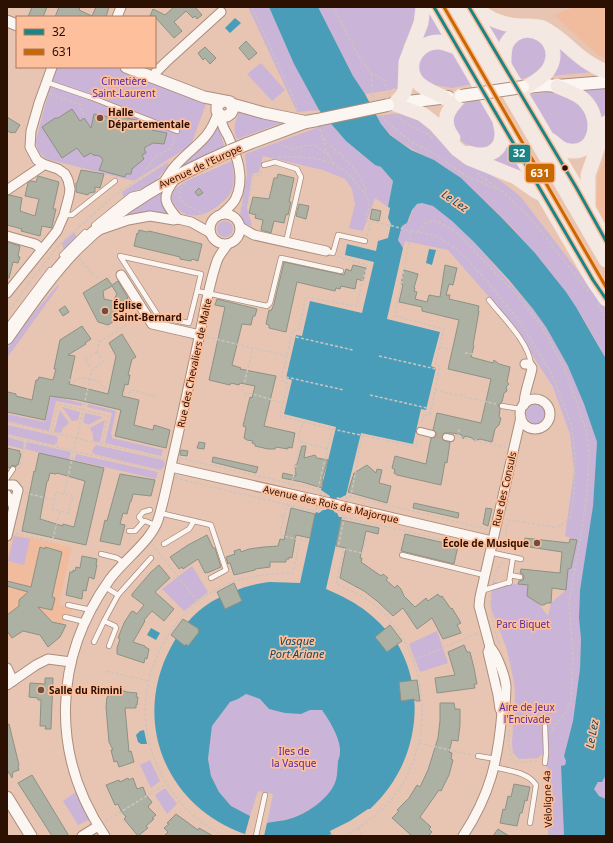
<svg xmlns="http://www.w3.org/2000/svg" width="613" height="843" font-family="'Noto Sans',sans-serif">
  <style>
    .built { fill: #f1bc9e }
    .green { fill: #cab4d7 }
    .water { fill: #4a9db8 }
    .building { fill: #adb1a3; stroke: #8c9284; fill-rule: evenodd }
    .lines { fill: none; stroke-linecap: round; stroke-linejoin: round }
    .pedestrian-tunnel { stroke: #c2a18f; stroke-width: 6; stroke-dasharray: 6 3; stroke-linecap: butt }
    .service-casing { stroke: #aa8d7c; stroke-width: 6 }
    .pedestrian-casing { stroke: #aa8d7c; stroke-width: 8 }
    .minor-casing { stroke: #aa8d7c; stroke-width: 11 }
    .tertiary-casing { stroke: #aa8d7c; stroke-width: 13 }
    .secondary-casing { stroke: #aa8d7c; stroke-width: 14 }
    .primary-casing { stroke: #f5e5dc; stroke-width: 15 }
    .path { stroke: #cec4be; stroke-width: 1.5; stroke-dasharray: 3 2; stroke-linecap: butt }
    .service { stroke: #fcf6f3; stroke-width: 4.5 }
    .pedestrian { stroke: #fcf6f3; stroke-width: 6 }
    .minor { stroke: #fcf6f3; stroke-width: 9 }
    .tertiary { stroke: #fcf6f3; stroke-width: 11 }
    .secondary { stroke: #fcf6f3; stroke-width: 12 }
    .primary { stroke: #f4e9e2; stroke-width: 13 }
    .minor-bridge-casing { stroke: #aa8d7c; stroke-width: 11; stroke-linecap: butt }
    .secondary-bridge-casing { stroke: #aa8d7c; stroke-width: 14; stroke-linecap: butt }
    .minor-bridge { stroke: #fcf6f3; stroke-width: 9 }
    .secondary-bridge { stroke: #fcf6f3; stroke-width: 12 }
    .bus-1-casing { stroke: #febf9c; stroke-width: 6 }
    .bus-2-casing { stroke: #febf9c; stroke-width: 6 }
    .bus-1 { stroke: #1a8587; stroke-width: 3 }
    .bus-2 { stroke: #c76900; stroke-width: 3 }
    .poi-dot { fill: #6e4f3f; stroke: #febf9c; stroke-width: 1.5 }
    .bus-dot { fill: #2c1001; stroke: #febf9c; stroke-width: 1.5 }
    .labels { text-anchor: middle; stroke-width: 3.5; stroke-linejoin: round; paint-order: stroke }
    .park-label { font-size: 10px; fill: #522da5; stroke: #febf9c }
    .poi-label { font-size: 10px; font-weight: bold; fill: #2c1001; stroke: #febf9c; text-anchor: start }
    .street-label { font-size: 10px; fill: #2c1001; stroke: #febf9c }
    .water-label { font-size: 11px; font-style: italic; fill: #0c4a62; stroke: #febf9c }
    .line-badge { stroke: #febf9c; stroke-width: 1.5 }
    .badge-label { font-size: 11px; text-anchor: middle; font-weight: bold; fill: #fff }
  </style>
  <rect width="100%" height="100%" fill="#e8c5b2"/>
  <g class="built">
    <polygon points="574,7 606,7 606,58 599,56 554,15"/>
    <polygon points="606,155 606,225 596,203 598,175"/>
    <polygon points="13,534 72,547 59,604 73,609 71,614 66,613 63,624 66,625 64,632 55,641 48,647 40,635 24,631 7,642 7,581 10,581 9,577 7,575 7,561"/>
  </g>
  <g class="green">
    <polygon points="248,7 269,7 294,64 319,110 297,112"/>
    <polygon points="318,7 417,7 411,32 403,46 406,49 400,91 394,88 391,90 365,94 353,76"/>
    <path d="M428,7L447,39C436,34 427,37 417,44Z"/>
    <polygon points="476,13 514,29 501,54"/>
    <polygon points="529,34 544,42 548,58 544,66 536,75 522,79 513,73 510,65 510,47 515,40"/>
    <path d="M556,42L593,70L592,72L550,76C561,63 562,58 556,42Z"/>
    <polygon points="440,45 451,51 472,84 452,88 424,83 416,71 421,53"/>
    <polygon points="261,63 285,90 272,101 247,74"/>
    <path d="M57,67H115L206,104L191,145L134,181L47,159C40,155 36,149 36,140L53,75Z"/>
    <polygon points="606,85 606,112 601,120 568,87"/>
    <path d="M554,91C562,95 573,98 580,103C607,127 576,163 550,136C543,128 533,106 527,95Z"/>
    <path d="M478,100L484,103L496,125V141L491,147L477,151C469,146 460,141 454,134C446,123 454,108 465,103C469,101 474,101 478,100Z"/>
    <path d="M240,109L285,122L237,139C231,127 237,120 240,109Z"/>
    <path d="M401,113L416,117L445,144L473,164L502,182L520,196L584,279L606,309V359C576,300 535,248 487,203C478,195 470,185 460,178C452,172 442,164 433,160C411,148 389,140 376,116Z"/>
    <polygon points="330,123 346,141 375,165 381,167 393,181 388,207 375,198 363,231 349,228 355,204 352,189 345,179 323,170 263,156 259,172 252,174 247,208 252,226 245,224 240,214 247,175 245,154"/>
    <polygon points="218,124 224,146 181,168 192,153 204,145 211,136"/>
    <polygon points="505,139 530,183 479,160"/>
    <path d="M232,161C233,171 236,182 231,192C229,197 223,201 219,205C202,219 180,221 171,198L175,189L186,181Z"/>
    <polygon points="167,163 169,165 151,186 131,192 124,198 122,192"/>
    <polygon points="164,187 170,216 114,221"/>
    <path d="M422,203L433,206L452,221L474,242L533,309L546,327L568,366L584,404L597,442L593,506L580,590L579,616L581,639L580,669L573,721L564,756L566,761L565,765L561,767L564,836H548L547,768L542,754L538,758L519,759L513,753L512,743L515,694L514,682L507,650L491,608V595L493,582L528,585L527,596L538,603L548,616L551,603L566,590L568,569L576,540L565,536L574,471L570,434L553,387L529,350V348L490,298L448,250L405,241L403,248L398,240L402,226C404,225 406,225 407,223C413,216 410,205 422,203Z"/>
    <circle cx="225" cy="229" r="8"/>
    <polygon points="74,232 77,238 64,251 62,243"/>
    <polygon points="58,285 59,286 7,358 7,349 33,314"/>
    <polygon points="51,396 82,403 82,406 56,401 49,431 7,421 7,414 45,422"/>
    <circle cx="536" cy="414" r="10"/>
    <polygon points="88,404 116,411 111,434 112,435 112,438 163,450 161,456 105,443 112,413 87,407"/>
    <polygon points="62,407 80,412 78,420 72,421"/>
    <polygon points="60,410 69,423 63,428 61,433 54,432"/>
    <polygon points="85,413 103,417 88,425 83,422"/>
    <polygon points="105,420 100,442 93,441 93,434 90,428"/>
    <polygon points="7,425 56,436 58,438 57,443 54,445 7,434"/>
    <polygon points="7,437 24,442 23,449 7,445"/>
    <polygon points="27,442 71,452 69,460 25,449"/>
    <polygon points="96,445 163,460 165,463 164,467 160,470 94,454 92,451 94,447"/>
    <polygon points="76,454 158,472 156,479 74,460"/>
    <polygon points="14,536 30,539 24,565 8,561"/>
    <polygon points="192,566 208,592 184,611 162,589"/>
    <polygon points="437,631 448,663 420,672 409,644"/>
    <path d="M246,694L260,699L269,709L301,714L310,710H322C329,720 341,739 340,752C340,755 339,758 338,761C337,769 338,777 334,785C327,799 309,812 295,817C286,821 276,821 267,823L273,794L258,791L250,816L231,806L219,792L211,776L208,759L212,726L230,702L238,699Z"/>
    <polygon points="150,760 160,781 151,788 140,765"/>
    <polygon points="606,775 606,799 599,796 594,789 598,782 602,782"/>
    <polygon points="165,788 177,804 167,814 155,795"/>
    <polygon points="76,792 90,819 78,825 63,801"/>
  </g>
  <g class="water">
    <path d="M269,7H318L353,76L365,94L381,124L390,135L411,150L434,160L461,178L502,218L535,253L566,292L576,307L606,359V775L602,782H598L594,789L599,796L606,799V836H564L561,766L565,765L566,761L564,756L573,721L580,669L581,639L579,618L580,590L593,506L597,442L584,404L568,366L546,327L533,309L509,280L474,242L452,221L433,206L422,203L417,204L412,210L407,223L402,226L398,240L403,248L387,319L440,332L431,366L436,368L426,410L421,409L413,444L361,433L346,495L340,498L337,497L334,512L337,513L339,517H342L326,589C351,600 368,609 387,631C390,635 394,639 397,643C429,698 416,767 370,809H368L350,821L330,831L332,836H264L267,823C276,821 286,821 295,817C309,812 327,799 334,785C338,777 337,769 338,761C339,758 340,755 340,752C341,739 329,720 322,710H310L301,714L285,713L269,709L260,699L246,694L238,699L230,702L212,726L208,759L211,776L219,792L231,806L250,816L245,834C166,807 131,721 171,647C180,630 193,613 211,602C226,593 252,583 271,582C280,582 291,583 300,583L315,514L316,512L319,513L323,510H326L330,496L321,490L336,427L284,414L292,380L286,378L296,335L302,336L310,301L362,313L374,262L345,255L347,244L376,251L378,241L388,238L391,224L388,218L390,208L388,207L393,181L381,167L375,165L346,141L319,110L294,64Z"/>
    <polygon points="235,18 241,23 230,33 225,28"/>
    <polygon points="429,249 436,250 432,265 426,263"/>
    <polygon points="151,628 160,633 156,640 147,635"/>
    <polygon points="144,730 147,744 141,744 138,742 136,735 140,731"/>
  </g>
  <g class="building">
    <polygon points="32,7 47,7 43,17 28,17"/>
    <polygon points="59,7 80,7 79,10 92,16 96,7 109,7 106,17 55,17"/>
    <polygon points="174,7 195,7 202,15 197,19 195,16 193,18 186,11 174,22 182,31 174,38 155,17 150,16 153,9 165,15"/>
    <polygon points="246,41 257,53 249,60 239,48"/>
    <polygon points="205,47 216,58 210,64 205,58 203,60 198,53"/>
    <polygon points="72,109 80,121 84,118 91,128 94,114 108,117 109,114 141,121 143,122 142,123 148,125 147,126 153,128 152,130 167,133 164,144 153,143 144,148 146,153 142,155 144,159 132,169 131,174 126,174 125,177 99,170 103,160 100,156 93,155 91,153 84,157 77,148 62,158 42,127 55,118 58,118"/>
    <polygon points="7,117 20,125 15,133 12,132 12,133 7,131"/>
    <polygon points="81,170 104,174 100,188 95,187 95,192 89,193 88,195 76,192 76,183 77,183"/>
    <polygon points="278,174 294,178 289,202 291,202 288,215 286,214 284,223 274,221 271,233 261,230 263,220 255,218 256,215 249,213 253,197 269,199 274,178 277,178"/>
    <polygon points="38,176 59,182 53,209 56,209 52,226 52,228 42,226 40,236 21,231 22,229 7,225 7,196 10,195 22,198 20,211 35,216 39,199 25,196 28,183 31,181 36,182"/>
    <polygon points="199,188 203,193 198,196 195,192"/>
    <polygon points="299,204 309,206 306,219 296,216"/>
    <polygon points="372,209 381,211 379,221 370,219"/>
    <polygon points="139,230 147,232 149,231 202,244 198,261 192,259 191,261 180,259 180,257 134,246 137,233 138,234"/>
    <polygon points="7,242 20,246 18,256 20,257 18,263 13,262 9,278 7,278"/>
    <polygon points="284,262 344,275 346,269 351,271 353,265 366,268 363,281 357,279 355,289 341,286 340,289 336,288 335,291 297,282 286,332 269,328 269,325 266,324 269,310 271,311 274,304"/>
    <polygon points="445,265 457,268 453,285 449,284 446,295 450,295 449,299 479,306 478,311 479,311 473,345 474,346 471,357 493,363 494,360 499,364 510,367 507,382 509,384 506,387 507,391 504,393 502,402 498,405 500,409 499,417 501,418 499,425 495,429 492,442 480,439 475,441 472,438 465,436 463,439 462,435 453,433 445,433 442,434 443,440 450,442 447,463 445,462 441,485 397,475 394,473 395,470 392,468 395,456 426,464 431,438 435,437 436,435 433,430 437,413 481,423 491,379 448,369 459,320 422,311 422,307 399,302 403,285 401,284 404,270 418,274 414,288 415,288 414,291 417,292 415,299 427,302 429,295 440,297"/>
    <path d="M107,278L112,285L118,281L128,298L119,304L120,312L127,314L126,320L119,318L108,325L98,322L83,293ZM112,286L117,294L113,301L104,299L103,291Z"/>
    <polygon points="217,299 257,309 255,316 253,316 251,325 242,324 232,365 241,368 240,369 276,376 264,426 295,433 292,448 288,447 288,449 276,447 275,449 268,449 255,446 255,444 252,443 253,441 247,440 244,438 246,427 243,426 250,397 252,398 255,386 240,383 239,385 231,383 230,385 209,380 225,307 215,305"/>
    <polygon points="65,306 69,312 63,316 59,310"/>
    <polygon points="82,326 91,339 85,343 86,344 68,355 75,356 69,384 108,394 116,356 109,343 122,334 136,357 132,359 128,375 130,375 128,385 125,384 122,396 139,400 134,425 153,430 154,425 170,430 166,448 115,436 121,410 78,400 50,396 45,420 7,412 7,394 8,392 16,394 16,396 32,400 36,380 38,380 39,377 53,380 56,369 54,369 60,340"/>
    <polygon points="199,442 205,443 204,449 197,448"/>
    <polygon points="302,446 306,446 304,458 315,455 317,458 328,460 322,479 323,480 322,488 302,482 282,478 283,473 296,476 295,465 297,464"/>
    <polygon points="7,448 20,451 19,453 21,454 18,465 16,465 16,467 13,465 9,468 7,467"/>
    <polygon points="181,450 188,451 187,456 180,455"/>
    <path d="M39,453L104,468L86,545L22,531L34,471L35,472ZM50,473L56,474L57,473L85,481L74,527L63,524V526L40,519L47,481H48Z"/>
    <polygon points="213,457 258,467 256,473 212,462"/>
    <polygon points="367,465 376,473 377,469 382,470 379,483 391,486 387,503 348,492 354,473"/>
    <polygon points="120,474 155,480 151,496 133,494 131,502 130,502 127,514 123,513 120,524 125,525 120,545 100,541 105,520 107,521"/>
    <polygon points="414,503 459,513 458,518 413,508"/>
    <polygon points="291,508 315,514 310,538 296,535 292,558 289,557 289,559 286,559 286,562 270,562 270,567 255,569 255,570 234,575 230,563 228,564 226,557 235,554 234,551 240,549 241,552 249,549 264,547 278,546 280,539 284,540"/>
    <polygon points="486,508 492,509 488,526 483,524"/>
    <polygon points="341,520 379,528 378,534 366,531 360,558 362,558 361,562 381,576 383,574 388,578 386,580 395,588 397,585 401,589 404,596 415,607 426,598 428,601 438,594 440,597 442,596 451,609 452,608 461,623 457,625 461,633 443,639 432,618 417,629 403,608 393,616 377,601 364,591 340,578 346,548 336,546"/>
    <polygon points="405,534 458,546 454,564 401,551"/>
    <polygon points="207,535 213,548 215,548 221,567 207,573 207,572 205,573 198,559 183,569 182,567 179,569 170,557 188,545"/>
    <polygon points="525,538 569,543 570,539 577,540 571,568 568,569 566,590 552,588 551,603 547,603 544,605 541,605 527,596 528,585 518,584 519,581 523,580 524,577 523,574 520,573 521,569 560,573 562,552 523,546"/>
    <polygon points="40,547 45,549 45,547 62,552 52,597 55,598 52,610 38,607 52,622 66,625 60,637 48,647 40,635 23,631 12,638 7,631 7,615 19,606 19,600 28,592 7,586 7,581 31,587"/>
    <polygon points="82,556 97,559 96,565 97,565 94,579 89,577 86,591 83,590 82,599 66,595 70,572 73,572 73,570 75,571 76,567 80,568"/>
    <polygon points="159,565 170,578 155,592 174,609 164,621 152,611 144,620 145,621 133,642 145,646 145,647 149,649 147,659 145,658 144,663 117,654 117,648 120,639 118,638 124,623 131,612 133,611 137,614 144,605 132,596 132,594 151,572"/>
    <polygon points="234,583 242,601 225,609 217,592"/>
    <polygon points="183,619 199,629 198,630 199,632 188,646 186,644 185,646 171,635"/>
    <polygon points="390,625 402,641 387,652 375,637"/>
    <polygon points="464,645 467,652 470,652 474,668 477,684 474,684 475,688 437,693 435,678 455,675 448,652"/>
    <polygon points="45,678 53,678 51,729 45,729 46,726 40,726 41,700 38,700 38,698 29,697 30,683 45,684"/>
    <polygon points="417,680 420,701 416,701 414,699 401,701 399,682"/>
    <polygon points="119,689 127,692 137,693 136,697 138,697 137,705 136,705 136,708 125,708 129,752 131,751 134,762 119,767 117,761 114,762 111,750 113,750 109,742 106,707 107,697 108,697 109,690 118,691"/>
    <polygon points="440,703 454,703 455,709 460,709 460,725 458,741 452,740 449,752 452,753 451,759 453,760 449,775 441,791 439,790 420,817 431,827 429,829 432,832 428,836 412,836 392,818 399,811 397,810 409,798 417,785 420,787 428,770 438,738 440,721"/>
    <polygon points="9,724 19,765 18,766 19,770 13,772 12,778 7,770 7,725"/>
    <polygon points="32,775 69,836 52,836 38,814 18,783"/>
    <polygon points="128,778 129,780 133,778 137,789 143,787 146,795 152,802 148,807 156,815 152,818 154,819 146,826 148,828 138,836 124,819 126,817 121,811 118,804 115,805 106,785 119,780 120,782"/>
    <polygon points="514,784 530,787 527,801 525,800 522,813 520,813 517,826 500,823 503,809 505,810 508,796 511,797"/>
    <polygon points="176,814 198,830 199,828 213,836 164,836 168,832 164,828 169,824 167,823"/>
    <polygon points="498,829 509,836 493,836"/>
  </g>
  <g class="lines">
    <polyline class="pedestrian-tunnel" points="432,434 446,437"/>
    <g class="service-casing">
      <g id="service">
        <polyline points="46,82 90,97 177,131"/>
        <polyline points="264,165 275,162 297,169 301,177 286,242"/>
        <polyline points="64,215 72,215 115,181"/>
        <polyline points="94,225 131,195 140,193"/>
        <polyline points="326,251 333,253 338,235 365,241"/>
        <polyline points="62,255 85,232"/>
        <polyline points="197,291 201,274 120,256 159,317 189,323 197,291 267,306 270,303 281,258 341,271"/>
        <path d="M489,300C503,318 528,341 531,364"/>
        <polyline points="7,327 50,270"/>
        <polyline points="502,406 521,409"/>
        <polyline points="7,478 13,469"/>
        <polyline points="160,513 211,525 226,570 211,578"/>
        <polyline points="143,522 139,517 143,512 150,510"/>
        <polyline points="129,531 135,531 143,522 145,521 155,525"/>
        <polyline points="164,544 189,529 194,521"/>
        <polyline points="489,552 521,559"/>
        <polyline points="101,554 117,558 124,563"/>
        <polyline points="402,555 484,575"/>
        <polyline points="510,575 520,577"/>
        <polyline points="509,583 513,557"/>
        <polyline points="105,587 118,595"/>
        <polyline points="481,591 510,582"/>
        <polyline points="68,605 91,610"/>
        <polyline points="65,617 85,622"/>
        <polyline points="104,621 115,626 116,628 109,646"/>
        <polyline points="94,642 104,621 118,595 151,558"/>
        <polyline points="478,756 496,759"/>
        <polyline points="545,763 546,753 545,726"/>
        <path d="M494,767C509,771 528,772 536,785L530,823"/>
        <polyline points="256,836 265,795"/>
      </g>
    </g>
    <g class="pedestrian-casing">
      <g id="pedestrian">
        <polyline points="420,431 432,434"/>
        <polyline points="446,437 451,438"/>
      </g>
    </g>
    <g class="minor-casing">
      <g id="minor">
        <polyline points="117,17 121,7"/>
        <polyline points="153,78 156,72 166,62 221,12"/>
        <path d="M221,116C221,124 224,129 228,136C237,156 246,179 235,200C232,205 226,210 222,214"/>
        <path d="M175,179C161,197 164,203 178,219"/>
        <path d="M164,182C168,176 172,169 177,164C195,144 208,142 218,113"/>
        <polyline points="7,190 41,167 43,164"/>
        <circle cx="225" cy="229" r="15"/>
        <polyline points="240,227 254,235 326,251"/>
        <polyline points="99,230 128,220 150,216 174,220 178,219 191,222 209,232"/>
        <polyline points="7,236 35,244 42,249"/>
        <polyline points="121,275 152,324 200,335"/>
        <polyline points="7,293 57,231 64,215 69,196 70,189 68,180 65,174 58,169 43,164 37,160 30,147 31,131 39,103 52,67"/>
        <circle cx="535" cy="414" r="15"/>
        <path d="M524,405C524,392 530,380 532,368L529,364H525"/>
        <polyline points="171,467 317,500"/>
        <polyline points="7,485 14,485 18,490 7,536"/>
        <polyline points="7,495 12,502 13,506"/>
        <polyline points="347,507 492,541"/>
        <polyline points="7,668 13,681"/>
        <polyline points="7,685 36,665 48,659 71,662"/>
        <polyline points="502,712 500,709 498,695 488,652 490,647 479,606 480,597 521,417"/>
        <polyline points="82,836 98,826"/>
        <path d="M105,836C50,755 53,658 110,579C124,560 151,541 158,520C164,501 168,480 172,461C182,418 191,375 200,333C205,309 209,284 217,261C219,255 224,250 227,245"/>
        <path d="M463,836C490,795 498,761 502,712L505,709C505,702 506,694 506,686C505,676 497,654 490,647"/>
      </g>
    </g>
    <g class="tertiary-casing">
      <g id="tertiary">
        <polyline points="7,21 17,25"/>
        <polyline points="126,67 204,97 230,102 233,109 231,113 227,116 221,116 217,111 217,106 222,101"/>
        <polyline points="232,104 264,113 303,121"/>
        <polyline points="7,797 31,836"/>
      </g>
    </g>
    <g class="secondary-casing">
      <g id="secondary">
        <polyline points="526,87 546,85 557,86 606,82"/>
        <polyline points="392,104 448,97"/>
        <polyline points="247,144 306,122 317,120"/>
        <path d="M7,338C29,307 50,276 76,249C120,205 173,176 230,151"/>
      </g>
    </g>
    <g class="primary-casing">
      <g id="primary">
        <polyline points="423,7 421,23 406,62 405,89 403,95 395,104 422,114 435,124 457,149 469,158 516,177 536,191 540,193"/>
        <polyline points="434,7 593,280 606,299"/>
        <polyline points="444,7 491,89"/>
        <polyline points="459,7 606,260"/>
        <path d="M475,7C489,20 503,25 522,26C529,26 536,25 543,28C558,35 570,49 582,58C589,64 598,68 606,72"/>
        <polyline points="472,11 576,187 606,241"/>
        <path d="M504,68C504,59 503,48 508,41C526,16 564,39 550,67C546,76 535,82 527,87"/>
        <path d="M445,98C435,93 419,88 414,77C406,60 420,42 438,42C444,42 450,45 456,47"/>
        <path d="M453,138C440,121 447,110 461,96"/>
        <path d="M550,140C555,143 559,148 565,150C596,158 604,119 584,100C577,93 566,90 557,86"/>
        <path d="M469,153C484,158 501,154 502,135C502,131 501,126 500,122"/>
        <polyline points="588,209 588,175 606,123"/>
      </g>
    </g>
    <g class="path">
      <polyline points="252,7 297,106 297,111"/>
      <polyline points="333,7 358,55 372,74 383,79 390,94"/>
      <polyline points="372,74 372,94 375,99"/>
      <polyline points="50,94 81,105 84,118"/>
      <polyline points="382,115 386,122 412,142 435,154 466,176 499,190"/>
      <path d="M396,115C408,127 421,129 433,138"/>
      <path d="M320,129C322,140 331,146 339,153C350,163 365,179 366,194"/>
      <polyline points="323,138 325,148 334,164"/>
      <polyline points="276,143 292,149 308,145 316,146 329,156"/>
      <path d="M278,157C312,156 338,157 359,187C362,191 367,195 368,200C371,206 366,214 365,221L389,225L411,231L437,236L448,243L459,251L486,280L517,318L531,340L552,374L571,424L575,454L574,495L570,518L561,526L554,527L510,520L506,527L505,550"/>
      <polyline points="146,169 156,156 171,148 175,136"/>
      <polyline points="477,173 502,191 531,219 589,292"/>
      <path d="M186,183L179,191L180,198C185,207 195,208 202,214V218"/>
      <polyline points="242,205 248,205 253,175 260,175 262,170"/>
      <polyline points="411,232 395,316 444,329 435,365 440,366 430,415 424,414 421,424"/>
      <polyline points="418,232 425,223 434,221 443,224 457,233 518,296 542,327 564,367 586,430 589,455 587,494 581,536 569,602 573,657 571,700 566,712 554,727 551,734"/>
      <polyline points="367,236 370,222"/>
      <polyline points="338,256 343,258 367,265 356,306 306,297 299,330 293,330 281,380 288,384 280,416 332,429 416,447 418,438"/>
      <polyline points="79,258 92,274 98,278"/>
      <polyline points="29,283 59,245 88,219 120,191 169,161"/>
      <polyline points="598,305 606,318"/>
      <polyline points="7,314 29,283 25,281"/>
      <polyline points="207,337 287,356"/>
      <polyline points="296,337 353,350"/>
      <polyline points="440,347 452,350"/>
      <polyline points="97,352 99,342 128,324 133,307"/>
      <polygon points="97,352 104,362 92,370 85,359"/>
      <polyline points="465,353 473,354"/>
      <polyline points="379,356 436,369"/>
      <polyline points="286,377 344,390"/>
      <polyline points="69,380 74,381 81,377 100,382 103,388 108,389"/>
      <polyline points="435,390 496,404"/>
      <polyline points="242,392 253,348"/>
      <polyline points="123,393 129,393 132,390 157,397"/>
      <polyline points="244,394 249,393 283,403"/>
      <polyline points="370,395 427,408"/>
      <polyline points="7,422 165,459"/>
      <polyline points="459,429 458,437 506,447"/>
      <polyline points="51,432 58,404 108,416 102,444"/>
      <polyline points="7,436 163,471"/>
      <polyline points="301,442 299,435 303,422"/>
      <polygon points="180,458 319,490 321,494 326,496 323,508 318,507 313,511 175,478"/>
      <polyline points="19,469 26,440"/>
      <polyline points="291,487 301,442 328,449"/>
      <polyline points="318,489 332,429"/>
      <polyline points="25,493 54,500"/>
      <polyline points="64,494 56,492 52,509 68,513 73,496 64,494 92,370"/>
      <polyline points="350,498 351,496 487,529"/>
      <polyline points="346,499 348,496 351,496 362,435"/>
      <polyline points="343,514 343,517 483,549"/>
      <polyline points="280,515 284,516 288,501"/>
      <polyline points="284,516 280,535 300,540"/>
      <polyline points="16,533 52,542 60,511"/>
      <polyline points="154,544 153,545 198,602"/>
      <polyline points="344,549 362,553 367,538"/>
      <polyline points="493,582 497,569 504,561"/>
      <polyline points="489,595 494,627"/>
      <polyline points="495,631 500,646"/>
      <polyline points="414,660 478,633"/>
      <polyline points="106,671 148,681"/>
      <polyline points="511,714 508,743 512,761 520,762 540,761"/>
      <polyline points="419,743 472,755"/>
      <polyline points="547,767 548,836"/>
      <polyline points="106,821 166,784"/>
      <polyline points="358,828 363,836"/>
      <path d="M224,836C150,798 122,709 167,637C181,615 201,596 225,585C247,576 270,573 293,573L300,540L308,541V538"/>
      <polyline points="328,836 334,834"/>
      <path d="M344,836C361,827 377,816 390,801C437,746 432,657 378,608C366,597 351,590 336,584L344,549L338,548L345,515"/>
    </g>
    <use href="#service" class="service"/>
    <use href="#pedestrian" class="pedestrian"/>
    <use href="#minor" class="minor"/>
    <use href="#tertiary" class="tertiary"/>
    <use href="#secondary" class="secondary"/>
    <use href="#primary" class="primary"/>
    <g class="minor-bridge-casing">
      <polyline id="minor-bridge" points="317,500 347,507"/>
    </g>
    <g class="secondary-bridge-casing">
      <g id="secondary-bridge">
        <polyline points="461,96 523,87"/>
        <polyline points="317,120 388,105"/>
        <polyline points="230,151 247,144"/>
      </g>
    </g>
    <use href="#minor-bridge" class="minor-bridge"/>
    <use href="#secondary-bridge" class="secondary-bridge"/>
    <g class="bus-1-casing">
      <g id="bus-1">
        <polyline points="434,7 593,280 606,299"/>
        <polyline points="469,7 576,187 606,241"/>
      </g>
    </g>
    <g class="bus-2-casing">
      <polyline id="bus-2" points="444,7 606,287"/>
    </g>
    <use href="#bus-1" class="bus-1"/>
    <use href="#bus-2" class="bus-2"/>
  </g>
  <g class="poi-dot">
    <circle cx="100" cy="118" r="4"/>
    <circle cx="105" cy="311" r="4"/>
    <circle cx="537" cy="543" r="4"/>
    <circle cx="41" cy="690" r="4"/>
  </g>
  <circle class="bus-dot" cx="565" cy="168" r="3.5"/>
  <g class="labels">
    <g class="park-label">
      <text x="124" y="85">Cimetière<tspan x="124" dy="12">Saint-Laurent</tspan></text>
      <text x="523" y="628">Parc Biquet</text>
      <text x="527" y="711">Aire de Jeux<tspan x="527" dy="12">l'Encivade</tspan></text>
      <text x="294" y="755">Iles de<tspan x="294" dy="12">la Vasque</tspan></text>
    </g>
    <g class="poi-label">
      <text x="108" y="116">Halle<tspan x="108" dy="12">Départementale</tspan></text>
      <text x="113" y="309">Église<tspan x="113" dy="12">Saint-Bernard</tspan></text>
      <text x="529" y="547" text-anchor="end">École de Musique</text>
      <text x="49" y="694">Salle du Rimini</text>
    </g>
    <g class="street-label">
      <text transform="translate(200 166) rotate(-25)" y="4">Avenue de l'Europe</text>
      <text transform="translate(194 363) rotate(-78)" y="4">Rue des Chevaliers de Malte</text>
      <text transform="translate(504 489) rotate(-77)" y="4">Rue des Consuls</text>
      <text transform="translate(331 504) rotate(13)" y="4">Avenue des Rois de Majorque</text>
      <text transform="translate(547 799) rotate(-92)" y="4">Véloligne 4a</text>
    </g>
    <g class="water-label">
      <text transform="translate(455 201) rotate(35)" y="4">Le Lez</text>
      <text x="297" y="645">Vasque<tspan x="297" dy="13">Port Ariane</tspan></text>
      <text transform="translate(592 734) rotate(-79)" y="4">Le Lez</text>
    </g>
  </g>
  <g class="line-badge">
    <rect x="508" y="144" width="23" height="19" rx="4" fill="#1a8587"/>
    <rect x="525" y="163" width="30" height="20" rx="4" fill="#c76900"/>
  </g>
  <g class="badge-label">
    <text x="519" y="157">32</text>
    <text x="540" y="177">631</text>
  </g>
  <rect width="613" height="843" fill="none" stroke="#2c1001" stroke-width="16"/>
  <rect x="16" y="16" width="140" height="52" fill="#febf9c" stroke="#aa795e"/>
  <rect x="24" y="29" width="20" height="6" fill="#1a8587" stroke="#aa795e"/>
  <text x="52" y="36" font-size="12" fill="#2c1001">32</text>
  <rect x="24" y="49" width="20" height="6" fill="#c76900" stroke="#aa795e"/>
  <text x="52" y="56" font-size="12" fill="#2c1001">631</text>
</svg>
